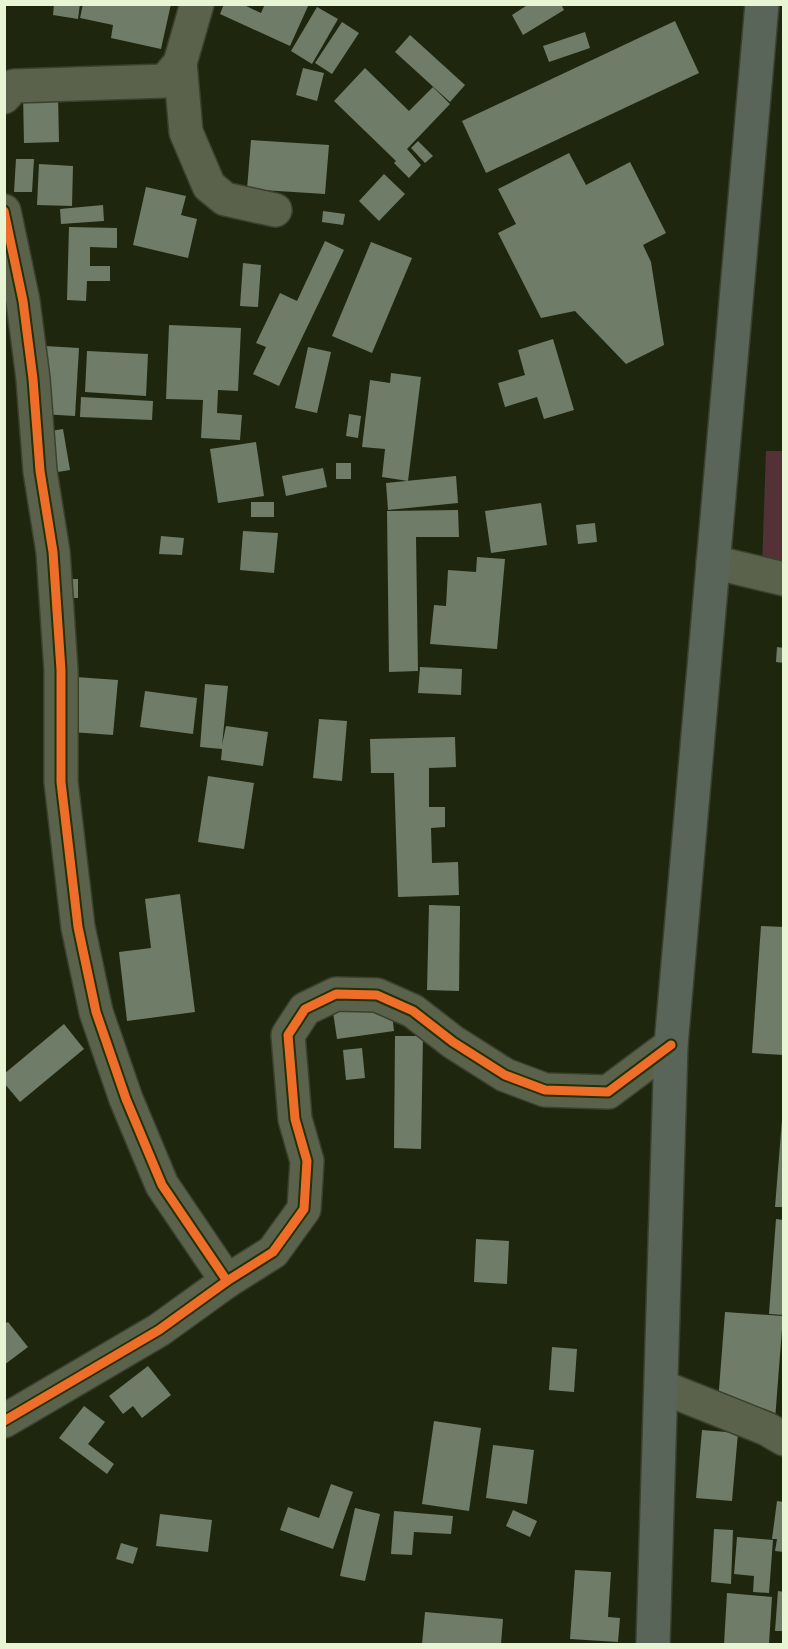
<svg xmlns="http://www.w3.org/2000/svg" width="788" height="1649" font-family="'Roboto Condensed',sans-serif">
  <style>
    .green { fill: #543136 }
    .building { fill: #6f7c68 }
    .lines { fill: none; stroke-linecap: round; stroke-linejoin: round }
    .minor-casing { stroke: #3b412f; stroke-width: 36 }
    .major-casing { stroke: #3b412f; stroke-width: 36 }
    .minor { stroke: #5a624c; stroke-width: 33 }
    .major { stroke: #596558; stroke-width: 33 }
    .cycleway-casing { stroke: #233103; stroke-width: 13 }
    .cycleway { stroke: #ee6e29; stroke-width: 9 }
  </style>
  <rect width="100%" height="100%" fill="#1f260e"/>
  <polygon class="green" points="766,451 783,451 783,567 762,565"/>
  <g class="building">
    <polygon points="54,4 80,4 78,19 53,15"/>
    <polygon points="83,4 171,4 161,49 111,38 113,25 80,18"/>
    <polygon points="224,4 242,4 261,13 265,4 309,4 290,46 220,14"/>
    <polygon points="529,4 561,4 564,10 523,35 512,15"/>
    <polygon points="317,7 338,19 312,64 291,51"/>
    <polygon points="675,21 699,73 486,173 462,121"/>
    <polygon points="342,22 359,33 332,74 315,63"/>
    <polygon points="585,32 590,48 549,62 543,46"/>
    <polygon points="410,35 465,85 450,102 395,52"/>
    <polygon points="303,68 324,73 317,101 296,95"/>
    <polygon points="365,68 409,111 433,87 450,104 407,149 421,165 409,178 394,163 396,161 334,101"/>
    <polygon points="58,93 59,142 24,143 23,94"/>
    <polygon points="251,140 329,145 325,194 247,189"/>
    <polygon points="418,141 433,156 425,163 411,148"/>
    <polygon points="569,153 586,185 630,162 666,233 643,245 651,262 664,345 626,364 575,311 541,318 498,233 516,224 498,189"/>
    <polygon points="16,159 34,159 32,192 14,192"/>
    <polygon points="39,164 73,166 72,206 37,205"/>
    <polygon points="384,174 405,194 379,221 359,201"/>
    <polygon points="146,187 186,196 181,215 197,219 188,258 133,245"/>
    <polygon points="103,205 104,221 61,224 60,209"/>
    <polygon points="323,211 345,214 343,225 322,222"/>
    <polygon points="69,227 117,228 117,248 90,247 90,266 110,266 110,281 87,281 86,301 67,300"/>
    <polygon points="325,241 344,250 279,386 253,374 266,347 256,343 280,293 297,301"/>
    <polygon points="371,242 412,258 372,353 332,336"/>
    <polygon points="243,263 261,265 258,307 240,306"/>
    <polygon points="169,325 241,328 238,391 218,390 217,413 242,415 240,440 201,438 203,400 166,399"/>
    <polygon points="553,339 574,410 544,419 537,397 505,407 498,383 525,375 518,350"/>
    <polygon points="45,346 79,348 75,416 41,414"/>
    <polygon points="308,347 331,352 317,413 295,408"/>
    <polygon points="87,351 148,354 146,396 85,392"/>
    <polygon points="391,373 421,377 408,481 382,477 385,449 362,447 370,380 390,383"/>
    <polygon points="81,397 153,401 152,420 80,417"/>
    <polygon points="349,414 361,416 358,438 346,436"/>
    <polygon points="63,429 70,470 52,473 45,432"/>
    <polygon points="256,442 264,496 218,503 210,449"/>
    <rect x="336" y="463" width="15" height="16"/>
    <polygon points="323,468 327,487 286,496 282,476"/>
    <polygon points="456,476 458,503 388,510 386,483"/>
    <rect x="251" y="502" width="23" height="15"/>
    <polygon points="541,503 547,545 491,553 485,511"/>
    <polygon points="458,510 459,537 416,537 418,671 389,672 387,511"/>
    <polygon points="595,523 597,542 578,544 576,525"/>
    <polygon points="243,531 278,533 274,573 240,570"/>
    <polygon points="161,536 184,538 182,555 159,554"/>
    <polygon points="477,557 505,559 497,649 430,644 434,605 446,606 448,570 476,572"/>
    <rect x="63" y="579" width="15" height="19"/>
    <polygon points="777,647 784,648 784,663 776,662"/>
    <polygon points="420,667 462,669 461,695 418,693"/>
    <polygon points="76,677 118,680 113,735 71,732"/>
    <polygon points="205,684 228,686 222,745 226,726 268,732 263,766 221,760 222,749 200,747"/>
    <polygon points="145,691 197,698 193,734 140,727"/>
    <polygon points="319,719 347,721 342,781 313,778"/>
    <polygon points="455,737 456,767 429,768 429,807 445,807 445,827 431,828 432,863 458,862 459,895 398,897 394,773 371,773 370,739"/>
    <polygon points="208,776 254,783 244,849 198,842"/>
    <polygon points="180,894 195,1012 127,1021 119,952 151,948 145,899"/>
    <polygon points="429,905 460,906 459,991 427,990"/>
    <polygon points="761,926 784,927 784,1055 752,1053"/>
    <polygon points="391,1004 394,1031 337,1039 333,1012"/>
    <polygon points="64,1024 84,1049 20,1102 4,1083 4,1074"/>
    <polygon points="395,1036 423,1036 421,1149 394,1148"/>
    <polygon points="362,1048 365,1078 346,1080 343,1050"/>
    <polygon points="782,1120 784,1120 784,1207 775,1207"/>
    <polygon points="776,1219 784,1220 784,1315 769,1314"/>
    <polygon points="476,1239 509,1241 507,1284 474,1282"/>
    <polygon points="725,1312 783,1316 775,1420 717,1415"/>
    <polygon points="8,1322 28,1347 4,1365 4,1324"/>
    <polygon points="552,1347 577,1349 574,1392 549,1390"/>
    <polygon points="148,1366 171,1395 142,1418 133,1406 123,1414 109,1396"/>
    <polygon points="84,1406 105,1422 88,1444 114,1464 107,1474 59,1438"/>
    <polygon points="434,1421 481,1428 469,1511 422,1504"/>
    <polygon points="702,1430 738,1433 732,1501 696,1498"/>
    <polygon points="493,1445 534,1450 527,1504 486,1498"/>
    <polygon points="331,1484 353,1492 333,1549 280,1530 288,1507 319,1518"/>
    <polygon points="777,1501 784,1502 784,1552 775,1551 777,1539 772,1539"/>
    <polygon points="355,1508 380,1514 365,1581 340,1576"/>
    <polygon points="513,1510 537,1521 530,1537 506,1526"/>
    <polygon points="394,1511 453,1516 451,1534 414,1532 412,1555 391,1554"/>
    <polygon points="160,1514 212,1520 208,1552 156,1546"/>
    <polygon points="714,1529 733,1530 731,1584 711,1582"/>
    <polygon points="737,1537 773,1540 769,1593 753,1592 754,1576 734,1574"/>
    <polygon points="121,1543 138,1548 133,1564 116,1559"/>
    <polygon points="575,1570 611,1572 608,1617 620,1618 618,1642 570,1639"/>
    <polygon points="778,1591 784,1592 784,1631 775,1631"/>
    <polygon points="727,1593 772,1597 769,1644 724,1644"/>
    <polygon points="425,1612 503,1619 501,1644 422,1644"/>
  </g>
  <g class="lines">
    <g class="minor-casing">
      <g id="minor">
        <polyline points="180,63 186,132 209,186 225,199 275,210"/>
        <polyline points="4,97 14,86 165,81 180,63 197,4"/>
        <polyline points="4,211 23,301 33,379 40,471 53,552 61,670 61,782 78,927 96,1012 126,1099 162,1185 227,1281"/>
        <polyline points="713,562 784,579"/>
        <polyline points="662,1387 767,1429 784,1439"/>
        <polyline points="4,1421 159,1330 227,1281 273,1252 304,1209 307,1161 295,1119 288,1035 305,1009 336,994 377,995 413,1011 453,1042 505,1075 545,1090 608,1092 671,1045"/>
      </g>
    </g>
    <g class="major-casing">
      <polyline id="major" points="653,1644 671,1045 762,4"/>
    </g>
    <use href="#minor" class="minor"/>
    <use href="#major" class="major"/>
    <g class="cycleway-casing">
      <g id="cycleway">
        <polyline points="4,211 23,301 33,379 40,471 53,552 61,670 61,782 78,927 96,1012 126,1099 162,1185 227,1281"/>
        <polyline points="4,1421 159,1330 227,1281 273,1252 304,1209 307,1161 295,1119 288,1035 305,1009 336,994 377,995 413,1011 453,1042 505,1075 545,1090 608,1092 671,1045"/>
      </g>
    </g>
    <use href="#cycleway" class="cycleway"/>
  </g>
  <rect width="788" height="1649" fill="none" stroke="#e8f5d5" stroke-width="12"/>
</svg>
